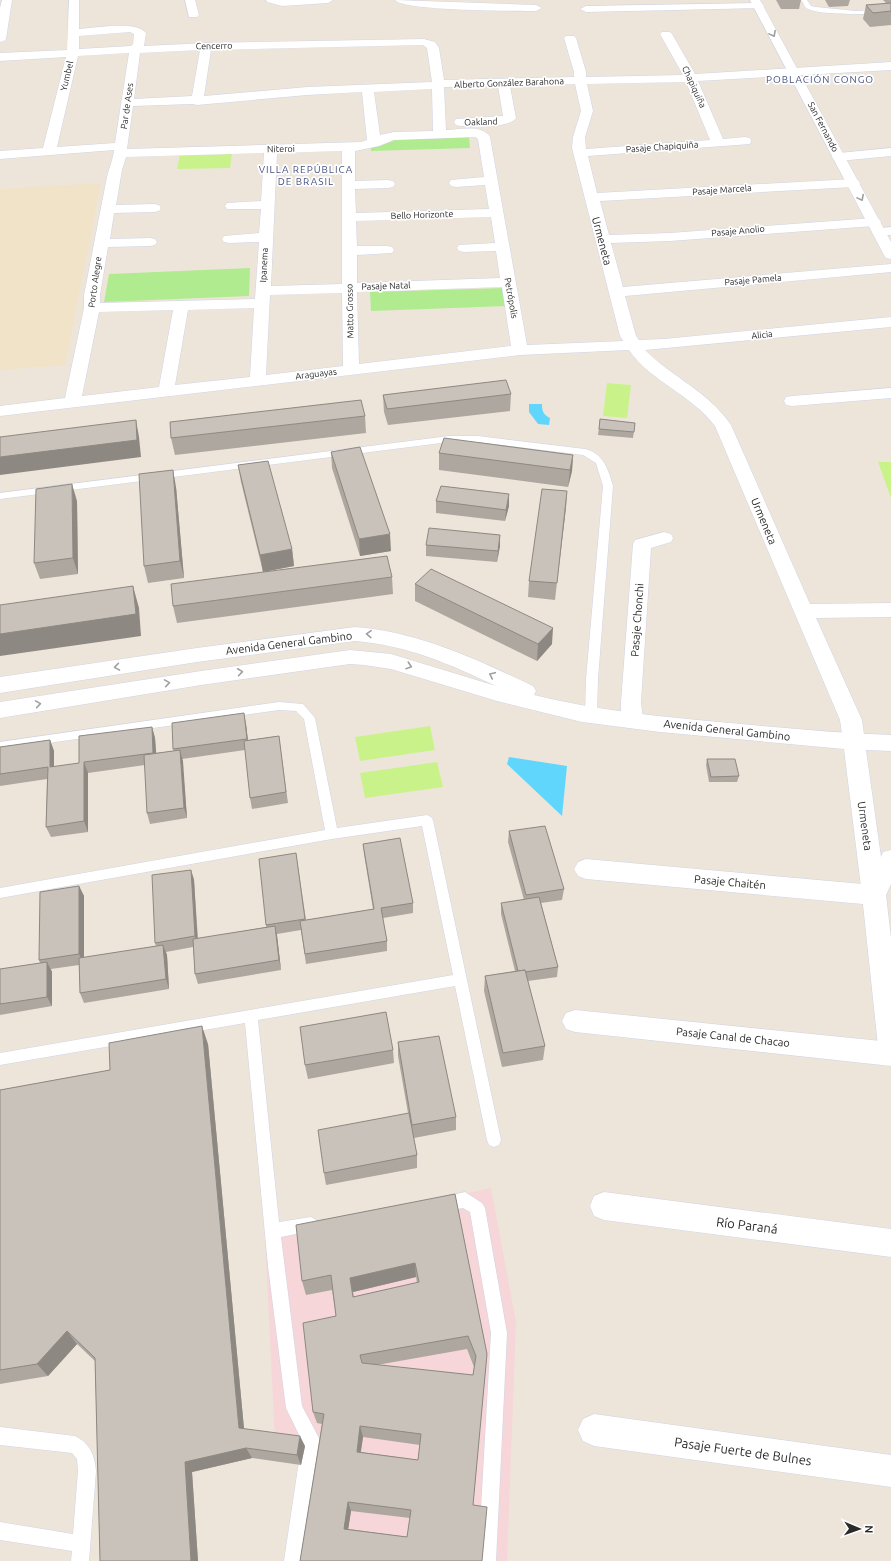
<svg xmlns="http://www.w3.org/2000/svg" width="891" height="1561" font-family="Ubuntu,sans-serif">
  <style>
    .education { fill: #f1e3c7 }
    .medical { fill: #f6d6d8 }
    .green { fill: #b1eb90 }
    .pitch { fill: #c9f38a }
    .water { fill: #61d6fc }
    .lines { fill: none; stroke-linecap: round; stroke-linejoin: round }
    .service-casing { stroke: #cfd4e5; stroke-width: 1 }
    .minor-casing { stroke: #cfd4e5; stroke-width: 1 }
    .tertiary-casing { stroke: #cfd4e5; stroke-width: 1 }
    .service { fill: #fff; fill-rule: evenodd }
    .minor { fill: #fff; fill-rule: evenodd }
    .tertiary { fill: #fff; fill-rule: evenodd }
    .wall { fill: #ada7a0; fill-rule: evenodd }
    .shaded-wall { fill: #8d8882 }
    .building { fill: #c9c2ba; stroke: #8d8882; fill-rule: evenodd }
    .oneway { stroke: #9f9f9f }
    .labels { text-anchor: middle; stroke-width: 3.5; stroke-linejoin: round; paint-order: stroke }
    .far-street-label { font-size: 9px; fill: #2a2a2a; stroke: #fff }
    .far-neighbourhood-label { font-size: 10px; letter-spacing: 1px; fill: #455180; stroke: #fff }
    .street-label { font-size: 11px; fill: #2a2a2a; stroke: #fff }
    .near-street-label { font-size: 13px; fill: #2a2a2a; stroke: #fff }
  </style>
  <rect width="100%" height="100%" fill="#eee5da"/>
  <polygon class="education" points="101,183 65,365 0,370 0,189"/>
  <polygon class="medical" points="491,1188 516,1322 507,1561 284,1561 305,1447 275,1442 265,1237"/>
  <g class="green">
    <polygon points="469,137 470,148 371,151 371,139"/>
    <polygon points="250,268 249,296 104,302 109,274"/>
    <polygon points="505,288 507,306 371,311 370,292"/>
  </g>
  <g class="pitch">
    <polygon points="232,154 230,168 177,169 180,155"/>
    <polygon points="607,383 631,385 627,418 603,416"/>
    <polygon points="878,462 891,462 891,498"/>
    <polygon points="430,726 435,750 360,761 355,737"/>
    <polygon points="437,762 443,787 365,798 360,773"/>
  </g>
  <g class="water">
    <path d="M529,404H542C542,412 544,415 550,418L549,425L538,424L529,412Z"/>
    <polygon points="509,757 567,766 562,816 507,764"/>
  </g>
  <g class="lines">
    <g class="service-casing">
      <g id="service">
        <path d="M801,0H807L811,6L816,7L856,11L891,9V13C876,14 817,16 806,8C804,6 803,2 801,0Z"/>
        <path d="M449,436H478L585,449C604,454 608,469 613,486L598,679L597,715L595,718L591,719L587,718L585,715L586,679L603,486L596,463L583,455L478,442H449L0,499V493Z"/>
        <polygon points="279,702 303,704 315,718 337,828 427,815 431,817 433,820 501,1140 499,1145 494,1147 489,1145 487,1140 455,986 258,1020 279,1222 311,1217 316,1220 319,1225 316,1230 281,1237 302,1406 320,1440 302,1561 284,1561 302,1441 286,1408 268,1266 245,1023 0,1065 0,1053 453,975 422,826 332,839 0,898 0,888 325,830 304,719 296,711 279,710 0,750 0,742"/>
        <polygon points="465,1192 482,1203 485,1208 507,1333 496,1561 478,1561 491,1333 470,1212 463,1208 440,1212 435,1209 432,1204 435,1199"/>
        <path d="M0,1427L75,1436C90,1443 95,1456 96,1471L89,1561H71L72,1551L0,1540V1522L73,1534L78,1471L77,1459L72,1453L0,1445Z"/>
      </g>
    </g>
    <g class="minor-casing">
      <g id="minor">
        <polygon points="2,0 12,0 6,39 4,41 0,42 0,8"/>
        <path d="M69,0H79V29C94,28 136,20 146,33L144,46L206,43L424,39L435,42L439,48L444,80L574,77V72L564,38L566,36H574L576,38L586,72V77L683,75L660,34L662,32H670L672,34L695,74L891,62V70L698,81L723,139L745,137L750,138L751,141L750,144L588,156L597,193L853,179L858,180L860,183L858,186L853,187L600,201L609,235L670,233L874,218L879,219L881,222L879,225L874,226L670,241L611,243L623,287L891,264V272L625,296L636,336L639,340L664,339L891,317V327L645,350C673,378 708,391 731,425L810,604L891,603V617L816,618L862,720L865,742L862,748L854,750L846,748L843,742L840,720L715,426C691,394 651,382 629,350L520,355L0,416V406L65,398L84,308V295C92,255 99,217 107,177C109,168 113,160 114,150L0,159V151L43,148L66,57L0,61V53L67,50ZM130,32L134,34L133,44L131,46L79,49V36ZM423,45L427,48L432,82L307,87L204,96L211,50ZM200,50L192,96L134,99L140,53ZM129,53L115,143L57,147L78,56ZM686,82L710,140L586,149L585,137L593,111L587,84ZM575,84L581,111L573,137L572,148L620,336L623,341L527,345L490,137C482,124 459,130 446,130L444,87L498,86L503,116L456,119L454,122L456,125L460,126C473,125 509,129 516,118L510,86ZM432,89L433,131L394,132L380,135L374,92ZM362,92L367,140L361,142L127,149L133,106L193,104L197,105L307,95ZM475,137L478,139L484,177L451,180L449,183L451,186L456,187L485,185L489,209L356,213L355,189L388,188L393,187L395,184L393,181L388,180L355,181V151L379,146L394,140ZM342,151V284L271,286L277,153ZM264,153L261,201L227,203L225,206L227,209H261L259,233L224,236L222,239L224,242L229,243L259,242L255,299L100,303V295L108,247L150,246L155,245L157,242L155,239L150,238L110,239L114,213L154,212L159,211L161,208L159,205L154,204L116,205L122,170L126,157ZM491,217L495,243L459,245L457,248L459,251L464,252L496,251L500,278L357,283V255L392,253L394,250L392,247L387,246H357L356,221ZM502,287L511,346L359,364L357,292ZM342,293L343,366L266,375L270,295ZM254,308L250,377L175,385L188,310ZM173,310L159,387L82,396L99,312Z"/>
        <polygon points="185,0 195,0 199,15 197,17 189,17"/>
        <polygon points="266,0 333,0 328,3 282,6 267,2"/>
        <path d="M395,0L536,5L542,8L536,11C516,11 403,11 395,0Z"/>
        <polygon points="758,3 762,4 764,6 762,8 586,12 580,9 586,6"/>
        <polygon points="891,148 891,156 839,161 834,160 832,157 834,154 839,153"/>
        <polygon points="891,227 891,235 874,235 872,232 874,229"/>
        <polygon points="891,388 891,398 792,406 786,405 784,401 786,397 792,396"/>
        <polygon points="664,532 671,534 673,538 671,542 651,548 641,702 643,720 639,726 632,728 625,726 621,720 621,702 633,544 635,540"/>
        <polygon points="586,859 874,885 882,888 886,895 882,902 874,905 586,879 578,876 574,869 578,862"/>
        <polygon points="575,1010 891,1042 891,1066 575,1032 566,1029 562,1021 566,1013"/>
        <polygon points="604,1192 891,1229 891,1257 604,1220 594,1216 590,1206 594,1196"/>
        <polygon points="594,1414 891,1455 891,1487 594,1446 583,1441 578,1430 583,1419"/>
      </g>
    </g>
    <g class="tertiary-casing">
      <g id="tertiary">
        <polygon points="750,0 760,0 891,242 891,259 886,258 884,255"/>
        <path d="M355,627C419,632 476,659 533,686L536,691L534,695C598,711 664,717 730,723C784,728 837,733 891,735V751L866,750L881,857L883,852L891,850V884L886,895L891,938V1058L882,1054L878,1046L862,895L844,749L660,732L582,722L497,701L391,669L364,665L350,664L201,685L0,718V702L201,671L350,650L391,654L496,686C450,664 406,645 355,641L197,662L0,693V677L197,648Z"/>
      </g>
    </g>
    <use href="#service" class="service"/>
    <use href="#minor" class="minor"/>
    <use href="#tertiary" class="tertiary"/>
  </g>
  <g class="wall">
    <polygon points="776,0 801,0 799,9 781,9"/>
    <polygon points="825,0 850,0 848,6 829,7"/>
    <polygon points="883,0 891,0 891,25 870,27 863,19 866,5 887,4"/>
    <polygon points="511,394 510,411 388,425 384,412 383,395"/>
    <polygon points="365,416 366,433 175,455 171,438"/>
    <polygon points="600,419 635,423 633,438 598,435"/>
    <polygon points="331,452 391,551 360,556 332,468"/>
    <polygon points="439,453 573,455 572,471 568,487 439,470"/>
    <polygon points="238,465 292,549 294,566 263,572 241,482"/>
    <polygon points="176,487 184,578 148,583 144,566"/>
    <polygon points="567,491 555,600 528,597 529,581"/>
    <polygon points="77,501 78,574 40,579 34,563"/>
    <polygon points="436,501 509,506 505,521 436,513"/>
    <polygon points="500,535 500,546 497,562 426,556 426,545"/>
    <polygon points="392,577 393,594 177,623 173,606"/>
    <polygon points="415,584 552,644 537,661 415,601"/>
    <polygon points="246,724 248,740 279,736 288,803 252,809 250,798 245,750 182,759 187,818 150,824 147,813 145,765 88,773 88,832 51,837 46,827 47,779 0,786 0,747 50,740 54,751 54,767 79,763 152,727 155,738 156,753 174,751 173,749"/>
    <polygon points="707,759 739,776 737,782 709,782 706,765"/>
    <polygon points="509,831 564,889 562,900 541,903 558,967 557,977 528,981 545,1046 543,1060 502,1067 484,991 485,976 515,971 501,914 501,903 524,900 508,842"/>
    <polygon points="363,844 413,903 413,913 383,918 387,941 387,951 306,964 301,930 277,934 281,970 198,984 195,974 193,947 166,952 167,955 169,989 84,1003 80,993 79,965 51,969 52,972 52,1006 0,1015 0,969 40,963 39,960 79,886 84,896 84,958 156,946 155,943 191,870 194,880 198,939 266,927 266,925 296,853 306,920 373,909 364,854"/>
    <polygon points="398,1042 456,1117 456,1130 414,1138 417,1155 417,1168 326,1185 324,1173 408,1113 398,1056"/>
    <polygon points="208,1044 244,1429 305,1446 301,1465 252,1458 192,1472 198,1561 100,1561 95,1361 77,1344 48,1376 0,1384 0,1090 110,1070"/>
    <polygon points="393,1050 394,1063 308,1079 305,1065"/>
    <path d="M455,1194L487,1354L473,1505L482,1561H300L322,1424L317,1423L313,1412L336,1316L332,1290L306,1295L302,1281ZM416,1277L417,1283L353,1297V1292ZM467,1349L474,1367L473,1375L377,1365ZM363,1437L420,1445L418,1460L361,1452ZM351,1511L410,1518L407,1537L348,1529Z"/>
  </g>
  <g class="shaded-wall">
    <polygon points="136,420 139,437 141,457 0,475 0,457"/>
    <polygon points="573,455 572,471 568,487 570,470"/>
    <polygon points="173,470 176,487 184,578 180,561"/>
    <polygon points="72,484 77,501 78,574 73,558"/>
    <polygon points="567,491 566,508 555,600 557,583"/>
    <polygon points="509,494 509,506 505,521 506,510"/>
    <polygon points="390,534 391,551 360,556 359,539"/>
    <polygon points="500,535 500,546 497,562 498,551"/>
    <polygon points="292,549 294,566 263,572 260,555"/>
    <polygon points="133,586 139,608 141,636 0,656 0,634"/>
    <polygon points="553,628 552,644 537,661 538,644"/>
    <polygon points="244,713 246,724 249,750 247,739"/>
    <polygon points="152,727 155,738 157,764 153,753"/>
    <polygon points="50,740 54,751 54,778 50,767"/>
    <polygon points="180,750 183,761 187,818 184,808"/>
    <polygon points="84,762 88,773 88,832 84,821"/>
    <polygon points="191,870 194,880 198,947 195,936"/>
    <polygon points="79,886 84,896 84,964 79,954"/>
    <polygon points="275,926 277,936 281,970 279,960"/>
    <polygon points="163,945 167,955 169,989 166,979"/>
    <polygon points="47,962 52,972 52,1006 47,997"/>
    <polygon points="202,1026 208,1044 245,1439 239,1428"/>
    <polygon points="415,1263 416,1277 353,1292 356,1311 350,1278"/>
    <polygon points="67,1331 77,1344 48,1376 37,1364"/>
    <polygon points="360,1426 363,1437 359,1462 357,1452"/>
    <polygon points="300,1436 305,1446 301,1465 297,1455"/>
    <polygon points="246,1448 252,1458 192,1472 198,1561 191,1561 185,1462"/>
    <polygon points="348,1502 351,1511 347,1537 344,1529"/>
  </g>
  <g class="building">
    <polygon points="891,3 891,11 873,13 866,5"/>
    <polygon points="506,380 511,394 387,409 383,395"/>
    <polygon points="361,400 365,416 171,438 170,422"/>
    <polygon points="600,419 635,423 634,432 599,429"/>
    <polygon points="136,420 137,440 0,457 0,437"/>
    <polygon points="444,438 573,455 570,470 439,453"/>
    <polygon points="360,447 390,534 359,539 331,452"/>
    <polygon points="268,461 292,549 260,555 238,465"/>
    <polygon points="173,470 180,561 144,566 139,474"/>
    <polygon points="72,484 73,558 34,563 36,489"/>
    <polygon points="441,486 509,494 506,510 436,501"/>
    <polygon points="542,489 567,491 557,583 529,581"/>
    <polygon points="429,528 500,535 498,551 426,545"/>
    <polygon points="387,556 392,577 173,606 171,584"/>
    <polygon points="431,569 553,628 538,644 415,584"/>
    <polygon points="133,586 136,614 0,634 0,605"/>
    <polygon points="244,713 247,739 173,749 172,723"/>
    <polygon points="152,727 153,753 84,762 84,821 46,827 48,767 0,774 0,747 50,740 50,767 79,763 79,736"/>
    <polygon points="279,736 286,792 250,798 244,741"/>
    <polygon points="180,750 184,808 147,813 144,755"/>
    <polygon points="707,759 735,759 739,776 711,777"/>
    <polygon points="545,826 564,889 526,895 509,831"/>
    <polygon points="400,838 413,903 381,908 387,941 305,954 300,921 374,909 363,844"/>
    <polygon points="296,853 305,919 266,925 259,859"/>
    <polygon points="191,870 195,936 155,943 152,875"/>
    <polygon points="79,886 79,954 39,960 40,892"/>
    <polygon points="539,897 558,967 525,972 525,970 518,971 501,903"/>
    <polygon points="275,926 279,960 195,974 193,939"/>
    <polygon points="163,945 166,979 80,993 79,958"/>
    <polygon points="47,962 47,997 0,1004 0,969"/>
    <polygon points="525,970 545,1046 503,1053 485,976"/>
    <polygon points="386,1012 393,1050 305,1065 300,1027"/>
    <polygon points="202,1026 239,1428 300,1436 297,1455 246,1448 185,1462 191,1561 100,1561 95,1358 67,1331 37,1364 0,1370 0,1090 110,1070 109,1043"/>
    <polygon points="439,1036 456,1117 412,1125 398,1042"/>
    <polygon points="409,1113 417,1155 324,1173 318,1130"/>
    <path d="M455,1194L487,1354L473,1505L487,1507L482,1561H300L324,1414L313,1412L303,1323L336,1316L331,1275L302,1281L296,1225ZM415,1263L419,1282L353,1297L350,1278ZM468,1336L476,1356L473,1375L362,1363L360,1355ZM360,1426L421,1434L418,1460L357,1452ZM348,1502L411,1510L407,1537L344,1529Z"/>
  </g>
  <defs><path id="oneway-chevron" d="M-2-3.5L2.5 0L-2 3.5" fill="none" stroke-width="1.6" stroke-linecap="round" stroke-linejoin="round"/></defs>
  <g class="oneway">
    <use href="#oneway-chevron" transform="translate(773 34) rotate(62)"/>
    <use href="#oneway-chevron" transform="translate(861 198) rotate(62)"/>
    <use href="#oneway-chevron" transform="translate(369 634) rotate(-177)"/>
    <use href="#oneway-chevron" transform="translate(409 666) rotate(18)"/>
    <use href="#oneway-chevron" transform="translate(117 667) rotate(171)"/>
    <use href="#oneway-chevron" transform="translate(240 672) rotate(-8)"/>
    <use href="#oneway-chevron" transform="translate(492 675) rotate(-155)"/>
    <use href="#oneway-chevron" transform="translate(167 683) rotate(-9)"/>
    <use href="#oneway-chevron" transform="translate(38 704) rotate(-9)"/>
  </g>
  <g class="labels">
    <g class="far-street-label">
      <text transform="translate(214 46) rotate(-1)" y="3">Cencerro</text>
      <text transform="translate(67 76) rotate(-77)" y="3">Yumbel</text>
      <text transform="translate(509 83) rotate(-2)" y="3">Alberto González Barahona</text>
      <text transform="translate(694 87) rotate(65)" y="3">Chapiquiña</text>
      <text transform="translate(127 106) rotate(-82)" y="3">Par de Ases</text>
      <text transform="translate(481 122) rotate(-2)" y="3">Oakland</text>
      <text transform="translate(823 127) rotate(62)" y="3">San Fernando</text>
      <text transform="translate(662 147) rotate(-4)" y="3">Pasaje Chapiquiña</text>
      <text transform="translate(281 149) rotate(-1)" y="3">Niteroi</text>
      <text transform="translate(722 190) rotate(-4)" y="3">Pasaje Marcela</text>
      <text transform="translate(422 215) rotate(-2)" y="3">Bello Horizonte</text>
      <text transform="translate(738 231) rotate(-5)" y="3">Pasaje Anolio</text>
      <text transform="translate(264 265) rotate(-87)" y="3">Ipanema</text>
      <text transform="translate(753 280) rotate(-5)" y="3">Pasaje Pamela</text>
      <text transform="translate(95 282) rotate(-82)" y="3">Porto Alegre</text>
      <text transform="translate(386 286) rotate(-2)" y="3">Pasaje Natal</text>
      <text transform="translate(511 298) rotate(80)" y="3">Petrópolis</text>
      <text transform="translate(350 311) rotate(-91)" y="3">Matto Grosso</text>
      <text transform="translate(762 335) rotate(-6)" y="3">Alicia</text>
      <text transform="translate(316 374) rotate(-7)" y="3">Araguayas</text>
    </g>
    <g class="far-neighbourhood-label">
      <text x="820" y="83">POBLACIÓN CONGO</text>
      <text x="306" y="173">VILLA REPÚBLICA<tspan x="306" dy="12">DE BRASIL</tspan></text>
    </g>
    <g class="street-label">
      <text transform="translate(602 241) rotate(75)" y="4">Urmeneta</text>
      <text transform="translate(764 521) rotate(67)" y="4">Urmeneta</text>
      <text transform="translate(637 620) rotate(-86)" y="4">Pasaje Chonchi</text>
      <text transform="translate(289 643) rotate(-7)" y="4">Avenida General Gambino</text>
      <text transform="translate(727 730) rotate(6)" y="4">Avenida General Gambino</text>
      <text transform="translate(865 826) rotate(82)" y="4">Urmeneta</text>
      <text transform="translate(730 882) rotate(5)" y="4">Pasaje Chaitén</text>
      <text transform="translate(733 1037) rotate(6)" y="4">Pasaje Canal de Chacao</text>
    </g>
    <g class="near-street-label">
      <text transform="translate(747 1225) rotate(7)" y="5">Río Paraná</text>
      <text transform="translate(743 1451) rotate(8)" y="5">Pasaje Fuerte de Bulnes</text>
    </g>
  </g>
  <g transform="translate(859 1529) rotate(92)" stroke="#ffffff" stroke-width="3" paint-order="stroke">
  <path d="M0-3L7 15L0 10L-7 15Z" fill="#2a2a2a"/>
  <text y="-6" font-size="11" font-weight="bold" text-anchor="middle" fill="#2a2a2a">N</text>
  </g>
</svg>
